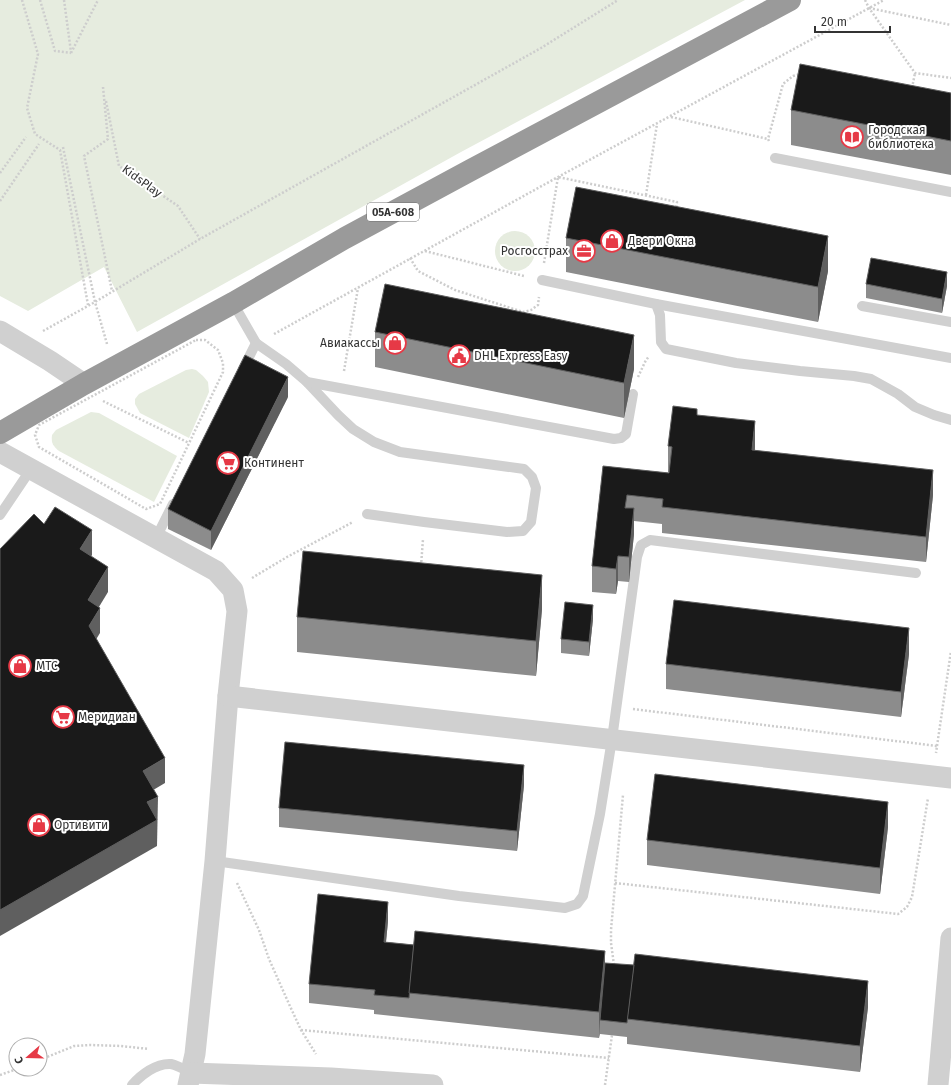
<svg xmlns="http://www.w3.org/2000/svg" width="951" height="1085" font-family="'Fira Sans',sans-serif">
  <style>
    .green { fill: #e6ecdf }
    .lines { fill: none; stroke-linecap: round; stroke-linejoin: round }
    .path { stroke: #cdcdcd; stroke-width: 2.5; stroke-dasharray: 2 2; stroke-linecap: butt }
    .lane { stroke: #d0d0d0; stroke-width: 10 }
    .street { stroke: #d0d0d0; stroke-width: 21 }
    .highway { stroke: #9a9a9a; stroke-width: 22 }
    .wall { fill: #8c8c8c }
    .shaded-wall { fill: #5f5f5f }
    .building { fill: #1a1a1a; stroke: #5f5f5f }
    .labels { text-anchor: middle; stroke-width: 4; stroke-linejoin: round; paint-order: stroke }
    .shield { fill: #fff; stroke: #707070; stroke-width: 1 }
    .shield-label { font-size: 11px; font-weight: bold; fill: #333 }
    .poi-label { font-size: 12px; fill: #333; stroke: #fff; text-anchor: start }
    .street-label { font-size: 12px; fill: #333; stroke: #fff }
  </style>
  <rect width="100%" height="100%" fill="#fff"/>
  <g class="green">
    <polygon points="0,0 745,0 461,152 137,332 104,267 28,311 0,296"/>
    <circle cx="515" cy="251" r="20"/>
    <polygon points="192,369 196,370 203,376 208,382 209,392 189,438 140,413 135,404 135,399 139,394 186,370"/>
    <path d="M91,412L99,413L177,456L154,502L59,451C53,446 51,443 52,435L56,430Z"/>
  </g>
  <g class="lines">
    <g class="path">
      <polyline points="22,0 38,54 27,108 35,134 60,150 88,305"/>
      <polyline points="40,0 55,51 71,53"/>
      <polyline points="64,0 71,52"/>
      <polyline points="865,0 869,8 915,73 951,78"/>
      <polyline points="869,8 951,25"/>
      <polyline points="71,53 98,0"/>
      <polyline points="103,87 108,139 84,156 112,291"/>
      <polyline points="912,88 915,73"/>
      <polyline points="106,101 119,166 178,206 200,239"/>
      <polyline points="671,117 768,139"/>
      <polyline points="769,141 768,139 783,84 793,76 800,74"/>
      <polyline points="63,147 95,302 107,344"/>
      <polyline points="0,173 26,137"/>
      <polyline points="646,195 657,124"/>
      <polyline points="0,201 39,144"/>
      <polyline points="425,251 524,276"/>
      <polyline points="410,258 418,271 455,290 523,312 531,310 538,305 539,297"/>
      <polyline points="544,263 558,177 677,202 676,209"/>
      <polyline points="43,331 95,302 200,239 541,48 618,0"/>
      <polyline points="274,334 558,177 884,0"/>
      <polygon points="196,340 205,340 218,350 223,363 223,372 160,504 146,509 39,447 35,435 39,425"/>
      <polyline points="344,371 358,288"/>
      <polyline points="638,377 645,362 649,356"/>
      <polyline points="103,401 189,443"/>
      <polyline points="421,566 423,539"/>
      <polyline points="252,578 287,557 353,522"/>
      <polyline points="633,709 937,746 936,753"/>
      <polyline points="937,746 951,651"/>
      <polyline points="237,883 259,930 269,959 289,1004 301,1030 316,1054"/>
      <polyline points="615,883 898,914 907,907 912,897 928,798"/>
      <polyline points="614,965 611,943 611,930 623,795"/>
      <polyline points="301,1030 609,1058"/>
      <polyline points="40,1060 74,1046 91,1045 121,1046 149,1049"/>
      <polyline points="0,1075 17,1069"/>
      <polyline points="605,1085 612,1035"/>
    </g>
    <g class="lane">
      <polyline points="775,158 951,192"/>
      <polyline points="542,280 656,304 660,315 661,342 666,349 736,363 800,371 854,376 871,379 898,394 915,407 934,415 951,420"/>
      <polyline points="233,303 256,343"/>
      <polyline points="656,304 951,358"/>
      <polyline points="862,306 951,322"/>
      <polyline points="243,369 256,343 286,364 307,382 338,415 353,429 374,442 400,452 524,469 532,477 536,488 531,522 523,531 507,532 424,522 367,514"/>
      <polyline points="307,382 614,439 621,438 626,434 633,394"/>
      <polyline points="0,515 31,469"/>
      <polyline points="156,538 173,504"/>
      <polyline points="215,861 459,896 565,908 577,904 583,896 600,814 612,739 637,557 641,545 650,540 916,573"/>
      <path d="M132,1085C141,1075 156,1063 171,1064C176,1065 188,1071 192,1073"/>
    </g>
    <g class="street">
      <polyline points="0,331 50,361 84,384"/>
      <polyline points="0,452 216,571 233,590 237,611 228,696 215,861 195,1054 188,1085"/>
      <polyline points="228,696 951,778"/>
      <polyline points="191,1073 331,1078 433,1085"/>
      <polyline points="938,1085 951,938"/>
    </g>
    <polyline class="highway" points="0,433 84,384 233,303 345,238 471,170 790,0"/>
  </g>
  <g class="wall">
    <polygon points="951,93 951,175 791,145 791,110"/>
    <polygon points="566,238 828,271 818,322 566,272"/>
    <polygon points="866,284 947,286 942,313 866,298"/>
    <polygon points="375,332 634,369 624,418 375,367"/>
    <polygon points="288,397 211,550 168,529 168,509"/>
    <polygon points="697,415 755,447 755,450 933,495 926,562 662,533 662,524 634,521 634,534 629,582 618,581 616,594 592,592 592,566 603,466 669,473 670,472 668,472 668,446"/>
    <polygon points="542,609 536,676 297,652 297,617"/>
    <polygon points="593,619 589,656 561,653 561,639"/>
    <polygon points="909,654 901,717 666,689 666,664"/>
    <polygon points="524,785 517,851 279,827 279,808"/>
    <polygon points="888,827 880,894 647,865 647,840"/>
    <polygon points="388,921 386,942 605,963 868,1007 860,1072 627,1044 627,1037 600,1034 599,1038 374,1014 374,1010 309,1003 309,984"/>
  </g>
  <g class="shaded-wall">
    <polygon points="828,236 828,271 818,322 818,287"/>
    <polygon points="947,272 947,286 942,313 942,299"/>
    <polygon points="634,335 634,369 624,418 624,383"/>
    <polygon points="288,377 288,397 211,550 211,531"/>
    <polygon points="755,421 755,447 752,475 752,450"/>
    <polygon points="933,470 933,495 926,562 926,537"/>
    <polygon points="634,508 634,534 629,582 629,557"/>
    <polygon points="92,530 92,555 80,575 80,549"/>
    <polygon points="618,556 618,581 616,594 616,569"/>
    <polygon points="108,567 108,592 88,625 88,600"/>
    <polygon points="542,575 542,609 536,676 536,641"/>
    <polygon points="593,605 593,619 589,656 589,642"/>
    <polygon points="100,608 100,633 89,651 89,626"/>
    <polygon points="909,628 909,654 901,717 901,692"/>
    <polygon points="165,758 165,783 143,796 143,771"/>
    <polygon points="524,765 524,785 517,851 517,831"/>
    <polygon points="158,797 157,846 0,936 0,910 147,802"/>
    <polygon points="888,802 888,827 880,894 880,868"/>
    <polygon points="388,902 388,921 384,962 384,942"/>
    <polygon points="605,951 605,976 600,1020 599,1038 599,1012"/>
    <polygon points="868,981 868,1007 860,1072 860,1046"/>
  </g>
  <g class="building">
    <polygon points="800,64 951,93 951,141 791,110"/>
    <polygon points="576,187 828,236 818,287 566,238"/>
    <polygon points="871,258 947,272 942,299 866,284"/>
    <polygon points="385,284 634,335 624,383 375,332"/>
    <polygon points="245,355 288,377 211,531 168,509"/>
    <polygon points="673,406 697,409 697,415 755,421 752,450 933,470 926,537 662,507 663,499 627,495 625,508 634,508 629,557 618,556 616,569 592,566 603,466 669,473 672,447 668,446"/>
    <polygon points="55,507 92,530 80,549 108,567 88,600 100,608 89,626 165,758 143,771 158,797 147,802 157,820 0,910 0,549 34,514 44,524"/>
    <polygon points="303,551 542,575 536,641 297,617"/>
    <polygon points="674,600 909,628 901,692 666,664"/>
    <polygon points="565,602 593,605 589,642 561,639"/>
    <polygon points="285,742 524,765 517,831 279,808"/>
    <polygon points="655,774 888,802 880,868 647,840"/>
    <polygon points="318,894 388,902 384,942 414,945 409,998 374,995 375,990 309,984"/>
    <polygon points="415,931 605,951 599,1012 409,993"/>
    <polygon points="635,954 868,981 860,1046 627,1019"/>
    <polygon points="605,963 634,965 627,1023 600,1020"/>
  </g>
  <defs>
    <g id="library-ring" transform="scale(1.15)"><circle r="9.5" fill="#fff" stroke="#e63946" stroke-width="1.5"/><path d="M-6-4Q-3-5.5-.7-3.5V5Q-3 3-6 4ZM6-4Q3-5.5 .7-3.5V5Q3 3 6 4Z" fill="#e63946"/></g>
    <g id="shop-ring" transform="scale(1.15)"><circle r="9.5" fill="#fff" stroke="#e63946" stroke-width="1.5"/><path d="M-5-2.5h2.3a2.7 3.5 0 0 1 5.4 0H5L5.5 6h-11ZM-1.5-2.5h3a1.5 2.3 0 0 0-3 0Z" fill="#e63946"/></g>
    <g id="office-ring" transform="scale(1.15)"><circle r="9.5" fill="#fff" stroke="#e63946" stroke-width="1.5"/><path d="M-6-3h4V-5.5h4V-3h4V5H-6ZM-1-4.5V-3h2v-1.5ZM-6 0V1H6V0Z" fill="#e63946"/></g>
    <g id="civic-ring" transform="scale(1.15)"><circle r="9.5" fill="#fff" stroke="#e63946" stroke-width="1.5"/><path d="M-.6-6.5H3V-4.5H.6V-3L4-1V1h2V6H-6V1h2V-1L-.6-3ZM-1.2 2.5V6h2.4V2.5Z" fill="#e63946"/></g>
    <g id="supermarket-ring" transform="scale(1.15)"><circle r="9.5" fill="#fff" stroke="#e63946" stroke-width="1.5"/><path d="M-6-5.5h2.5l.6 2H6L4.5 2H-2.5L-4.4-4H-6ZM-1.5 3.2a1.3 1.3 0 1 0 .1 0ZM3 3.2a1.3 1.3 0 1 0 .1 0Z" fill="#e63946"/></g>
  </defs>
  <g fill-rule="evenodd">
    <use href="#library-ring" x="852" y="137"/>
    <use href="#shop-ring" x="612" y="241"/>
    <use href="#office-ring" x="584" y="251"/>
    <use href="#shop-ring" x="395" y="343"/>
    <use href="#civic-ring" x="459" y="356"/>
    <use href="#supermarket-ring" x="228" y="463"/>
    <use href="#shop-ring" x="20" y="666"/>
    <use href="#supermarket-ring" x="63" y="717"/>
    <use href="#shop-ring" x="39" y="825"/>
  </g>
  <g class="labels">
    <rect class="shield" x="367" y="203" width="52" height="18" rx="3"/>
    <g class="shield-label">
      <text x="393" y="216">05А-608</text>
    </g>
    <g class="poi-label">
      <text x="868" y="134">Городская<tspan x="868" dy="14">библиотека</tspan></text>
      <text x="628" y="245">Двери Окна</text>
      <text x="568" y="255" text-anchor="end">Росгосстрах</text>
      <text x="380" y="347" text-anchor="end">Авиакассы</text>
      <text x="474" y="360">DHL Express Easy</text>
      <text x="244" y="467">Континент</text>
      <text x="36" y="670">МТС</text>
      <text x="78" y="721">Меридиан</text>
      <text x="54" y="829">Ортивити</text>
    </g>
    <g class="street-label">
      <text transform="translate(142 181) rotate(36)" y="4">KidsPlay</text>
    </g>
  </g>
  <g transform="translate(28 1057) rotate(250)"><circle r="19" fill="#ffffff" stroke="#adadad"/>
  <path d="M0-3L7 15L0 10L-7 15Z" fill="#e63946"/>
  <text y="-6" font-size="11" font-weight="bold" text-anchor="middle" fill="#333333">С</text>
  </g>
  <path d="M815 26v6h75v-6" fill="none" stroke="#333333" stroke-width="2"/>
  <text x="821" y="26" font-size="12" fill="#333333" stroke="#ffffff" stroke-width="3" paint-order="stroke">20 m</text>
</svg>
